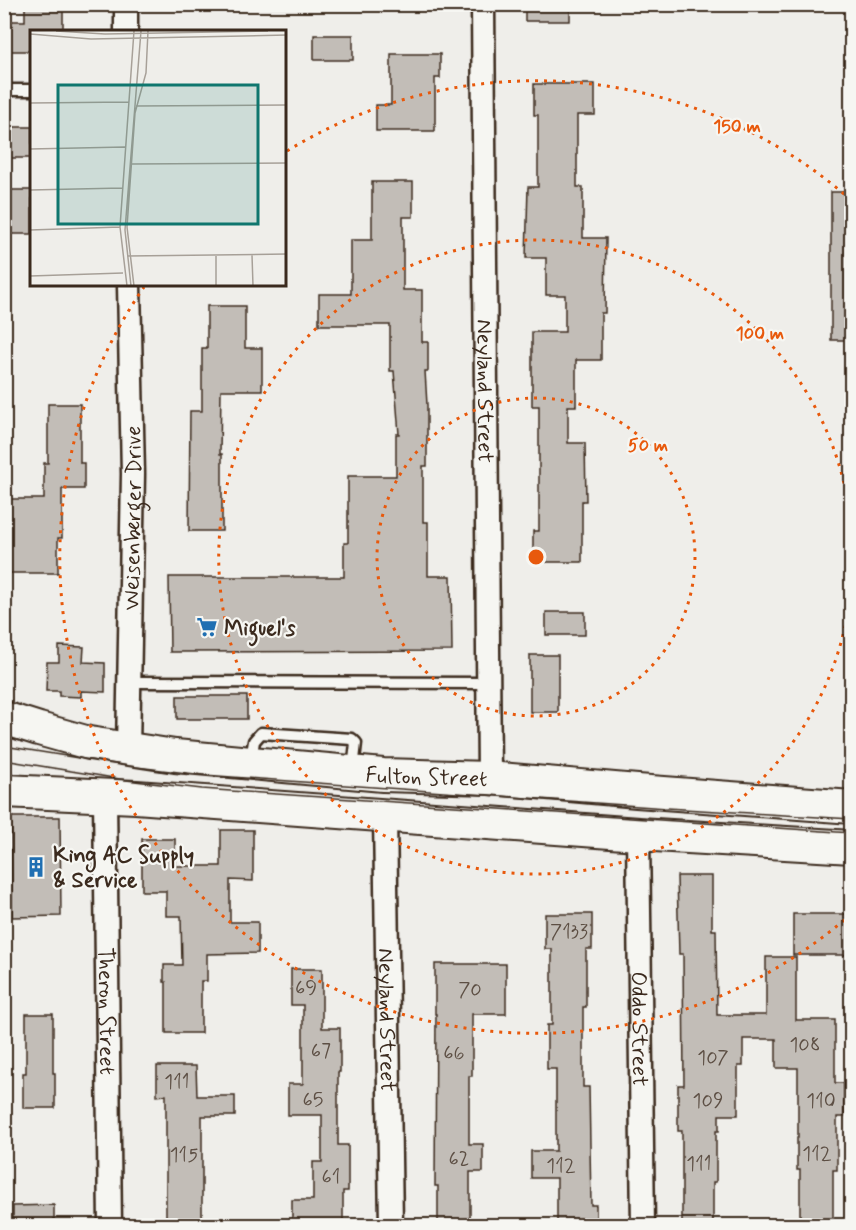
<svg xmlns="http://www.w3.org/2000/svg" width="856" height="1230" font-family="Mynerve,sans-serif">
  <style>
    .building { fill: #c2bdb7; stroke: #3b2a1e; stroke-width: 1.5 }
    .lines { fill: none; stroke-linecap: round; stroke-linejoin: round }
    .service-casing { stroke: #3b2a1e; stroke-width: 15 }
    .minor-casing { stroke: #3b2a1e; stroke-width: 27 }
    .secondary-casing { stroke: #3b2a1e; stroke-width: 36 }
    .service { stroke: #f6f6f2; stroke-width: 10 }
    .minor { stroke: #f6f6f2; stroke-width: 22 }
    .secondary { stroke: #f6f6f2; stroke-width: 32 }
    .tram { stroke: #3b2a1e; stroke-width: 1.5 }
    .ring { fill: none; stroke: #e8590c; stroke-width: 3; stroke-dasharray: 3 6 }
    .labels { text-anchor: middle; stroke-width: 4.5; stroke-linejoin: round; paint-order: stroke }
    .number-label { font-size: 20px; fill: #5d4f44 }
    .street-label { font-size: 22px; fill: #3b2a1e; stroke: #f6f6f2 }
    .poi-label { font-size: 22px; font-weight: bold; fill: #3b2a1e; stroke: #f6f6f2; text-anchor: start }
    .inset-road { fill: none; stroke: #a7a098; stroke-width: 1.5 }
    .view { fill: #0f766e; fill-opacity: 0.15; stroke: #0f766e; stroke-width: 3 }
    .inset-edge { fill: none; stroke: #3b2a1e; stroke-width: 3 }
    .centre { fill: #e8590c; stroke: #f6f6f2; stroke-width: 3 }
    .ring-label { font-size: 18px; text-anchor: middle; font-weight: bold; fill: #e8590c; stroke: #f6f6f2; stroke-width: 4.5; stroke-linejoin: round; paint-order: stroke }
  </style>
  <rect width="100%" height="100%" fill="#efeeea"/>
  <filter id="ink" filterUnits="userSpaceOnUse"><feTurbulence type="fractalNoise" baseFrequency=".0167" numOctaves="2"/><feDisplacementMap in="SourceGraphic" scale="12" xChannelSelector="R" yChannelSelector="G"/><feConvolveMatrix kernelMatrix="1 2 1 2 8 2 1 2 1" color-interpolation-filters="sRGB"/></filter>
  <g filter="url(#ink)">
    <g class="building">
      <polygon points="25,4 63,4 63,32 32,32 32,51 4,51 4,21 25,21"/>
      <rect x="525" y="4" width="45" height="17"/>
      <rect x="314" y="35" width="39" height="25"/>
      <polygon points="391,54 440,54 440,78 435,78 435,131 376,131 376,105 391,105"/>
      <polygon points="534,84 595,84 595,115 577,115 577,187 583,187 583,238 606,238 605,313 601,313 601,360 576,360 576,406 568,406 568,443 585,443 586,501 582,501 582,562 533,562 533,531 539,531 539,406 532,406 532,332 565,332 565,295 546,295 546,258 526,258 528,187 538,187 538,115 534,115"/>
      <rect x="4" y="127" width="28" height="31"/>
      <polygon points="372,182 413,182 413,217 403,217 403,290 422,290 422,342 428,342 428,371 425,371 427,405 427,466 423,466 423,522 428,522 428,576 451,576 452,651 170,652 169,577 344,577 344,543 348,543 348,476 396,476 396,434 399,434 394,371 390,371 390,325 319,325 319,294 351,294 351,240 372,240"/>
      <rect x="6" y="190" width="26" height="44"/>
      <rect x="831" y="192" width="21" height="148"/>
      <polygon points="207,306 245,306 245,348 262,348 262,390 221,390 220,454 222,454 222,531 189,531 190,411 202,411 202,348 207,348"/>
      <polygon points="48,404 80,404 80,463 84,463 84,489 62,489 62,538 58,538 58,573 4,573 4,546 8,546 8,499 44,499 44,463 48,463"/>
      <rect x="546" y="612" width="39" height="23"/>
      <polygon points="59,646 84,647 83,662 105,663 105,692 81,691 81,697 59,696 59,691 46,691 47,662 59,662"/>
      <rect x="530" y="655" width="28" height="57"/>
      <rect x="177" y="696" width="70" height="23"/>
      <polygon points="11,817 60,817 61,916 12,917"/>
      <polygon points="221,830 253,830 253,881 230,880 230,922 258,922 258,953 207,954 207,981 201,981 201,1033 166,1033 166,982 164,982 164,965 182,965 181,916 166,916 166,891 142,891 142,839 175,839 175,866 221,866"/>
      <polygon points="677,876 712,876 712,930 716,930 717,1015 766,1015 766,957 796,957 796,1020 835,1020 835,1083 844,1083 844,1117 837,1117 837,1170 833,1170 833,1226 800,1226 800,1170 797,1170 797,1137 798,1137 798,1068 776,1068 776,1039 743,1039 743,1066 738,1066 738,1115 719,1115 719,1131 716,1131 716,1182 713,1182 713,1226 682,1226 682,1131 678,1131 678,1085 684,1085 683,954 679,954"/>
      <polygon points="545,914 592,914 592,949 586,949 586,1007 583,1007 583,1087 589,1087 591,1205 596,1205 596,1226 557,1226 557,1178 531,1178 531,1151 556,1151 556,1069 547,1069 547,1025 552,1025 552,949 545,949"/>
      <rect x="793" y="914" width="59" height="41"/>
      <polygon points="435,964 506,964 506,1014 472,1014 472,1076 469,1076 469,1144 483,1144 483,1172 470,1172 470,1226 438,1226 438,1186 435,1186 436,1014 435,1014"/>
      <polygon points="291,969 322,969 322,1028 340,1028 340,1072 338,1072 338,1145 348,1145 348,1191 343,1191 343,1226 292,1226 292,1200 313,1200 313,1162 322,1162 322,1115 288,1115 288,1084 303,1084 303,1005 291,1005"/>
      <polygon points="26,1014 53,1014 53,1073 55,1073 55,1108 23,1108 23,1073 26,1073"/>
      <polygon points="157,1066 196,1066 197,1096 235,1096 235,1116 202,1116 202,1226 166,1226 166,1095 157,1096"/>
      <polygon points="54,1205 54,1224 48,1224 48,1226 13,1226 13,1206"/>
    </g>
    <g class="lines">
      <g class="service-casing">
        <g id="service">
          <polyline points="4,90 32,90"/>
          <polyline points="129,682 488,683"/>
          <polyline points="251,760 254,741 261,733 352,739 356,743 353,769"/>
        </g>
      </g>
      <g class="minor-casing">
        <g id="minor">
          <polyline points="126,4 126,32"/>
          <path id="s1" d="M483,4L489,778"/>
          <path id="s2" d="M128,750L133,474L129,285"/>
          <path id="s3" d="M105,797L110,1226"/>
          <path id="s4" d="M385,816L391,1226"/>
          <path id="s5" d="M638,834L643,1226"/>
        </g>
      </g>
      <g class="secondary-casing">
        <g id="secondary">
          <path id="s6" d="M4,718L39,729L89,743L175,756L383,775L489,778L637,791L852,807"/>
          <polyline points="4,791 136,797 638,834 852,847"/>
        </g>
      </g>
      <use href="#service" class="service"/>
      <use href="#minor" class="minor"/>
      <use href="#secondary" class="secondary"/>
      <g class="tram">
        <polyline points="4,746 128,766 204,775 667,808 852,819"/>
        <polyline points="4,760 126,780 202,789 852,833"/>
      </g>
    </g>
  </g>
  <g class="ring">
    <circle cx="536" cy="557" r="159"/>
    <path d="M851 590A317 317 0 1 1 851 524"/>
    <path d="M851 914A476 476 0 0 1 144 287M287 151A476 476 0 0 1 851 200"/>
  </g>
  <defs>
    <g id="supermarket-bare" transform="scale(1.62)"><path d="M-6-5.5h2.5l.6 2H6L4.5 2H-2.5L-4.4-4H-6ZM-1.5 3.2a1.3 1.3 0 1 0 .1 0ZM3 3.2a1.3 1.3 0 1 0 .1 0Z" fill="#1f6fb2" stroke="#f6f6f2" stroke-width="2.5" paint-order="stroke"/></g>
    <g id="building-bare" transform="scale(1.62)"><path d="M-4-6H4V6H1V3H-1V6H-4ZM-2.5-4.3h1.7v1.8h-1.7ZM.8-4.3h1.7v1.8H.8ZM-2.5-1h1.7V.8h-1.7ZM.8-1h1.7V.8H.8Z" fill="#1f6fb2" stroke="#f6f6f2" stroke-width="2.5" paint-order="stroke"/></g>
  </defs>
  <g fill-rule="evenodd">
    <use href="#supermarket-bare" x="207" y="627"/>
    <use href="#building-bare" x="36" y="867"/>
  </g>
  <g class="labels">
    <g class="number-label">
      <text x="569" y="938">7133</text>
      <text x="306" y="994">69</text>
      <text x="470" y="996">70</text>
      <text x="805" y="1051">108</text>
      <text x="321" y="1057">67</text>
      <text x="454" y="1059">66</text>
      <text x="713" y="1064">107</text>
      <text x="177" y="1088">111</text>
      <text x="313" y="1106">65</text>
      <text x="708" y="1107">109</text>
      <text x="821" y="1107">110</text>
      <text x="817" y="1160">112</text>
      <text x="184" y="1161">115</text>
      <text x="459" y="1165">62</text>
      <text x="699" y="1170">111</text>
      <text x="561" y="1172">112</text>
      <text x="331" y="1183">61</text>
    </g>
    <g class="street-label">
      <text dy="8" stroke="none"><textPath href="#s1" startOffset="387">Neyland Street</textPath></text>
      <text dy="8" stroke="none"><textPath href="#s2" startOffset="232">Weisenberger Drive</textPath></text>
      <text dy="8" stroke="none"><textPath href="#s6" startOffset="428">Fulton Street</textPath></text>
      <text dy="8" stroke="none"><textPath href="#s3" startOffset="214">Theron Street</textPath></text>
      <text dy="8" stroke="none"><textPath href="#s4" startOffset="204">Neyland Street</textPath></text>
      <text dy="8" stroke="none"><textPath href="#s5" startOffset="195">Oddo Street</textPath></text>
    </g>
    <g class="poi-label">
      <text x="224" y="635">Miguel's</text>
      <text x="53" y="862">King AC Supply<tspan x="53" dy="25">&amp; Service</tspan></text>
    </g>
  </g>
  <g transform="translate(30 30)">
    <rect width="256" height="256" fill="#efeeea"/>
    <path class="inset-road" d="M26,1L75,4L238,1M0,4L61,9L257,5M0,73L99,72M106,76L257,75M0,119L95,117M102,134L257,133M0,160L93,158M0,200L90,197M186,225V256M222,225L223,256M98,226L257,224M0,246L93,243M97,256L90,197L104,1M101,256L95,200L111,1M104,256L97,197L105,83L116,43L118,1"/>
    <path class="view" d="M28,55H228V194H28Z"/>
    <rect width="256" height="256" class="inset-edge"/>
  </g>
  <circle cx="536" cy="557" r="9" class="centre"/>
  <g class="ring-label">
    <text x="737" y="132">150 m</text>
    <text x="760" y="339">100 m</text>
    <text x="648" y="451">50 m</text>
  </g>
  <rect width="856" height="1230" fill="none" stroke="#f6f6f2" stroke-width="24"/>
  <rect x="12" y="12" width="832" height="1206" fill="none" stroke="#3b2a1e" stroke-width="2" filter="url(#ink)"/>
</svg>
